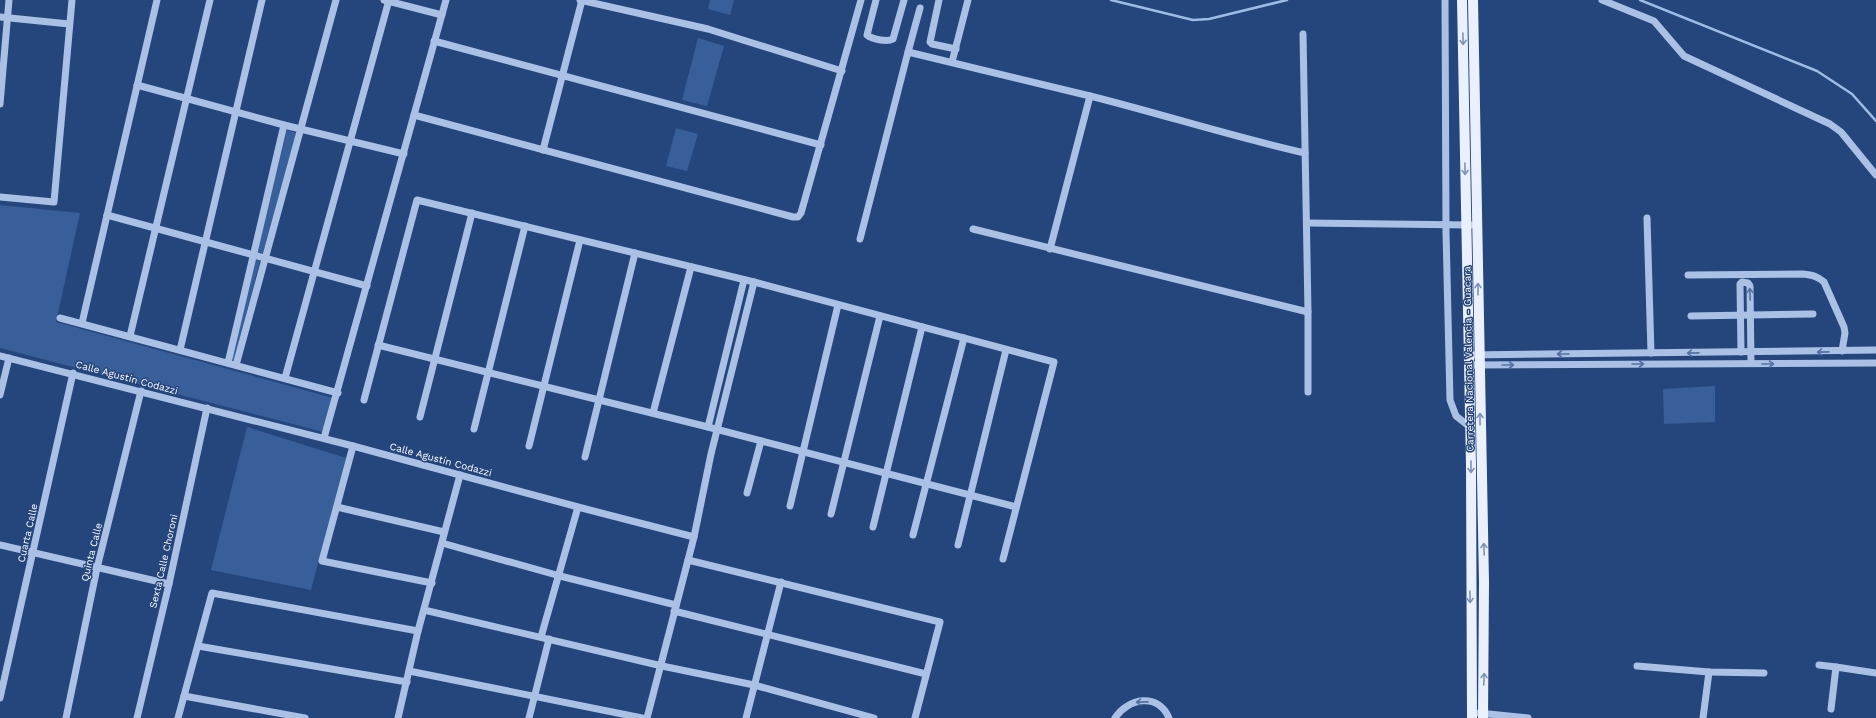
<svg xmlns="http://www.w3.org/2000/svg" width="1876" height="718" font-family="'Work Sans',sans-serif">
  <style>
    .green { fill: #395f9a }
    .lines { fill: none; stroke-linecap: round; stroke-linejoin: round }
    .stream { stroke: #9ebbe5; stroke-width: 2.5 }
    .minor { stroke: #aac1e5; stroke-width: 7 }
    .major { stroke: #eaf0fd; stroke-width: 10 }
    .oneway { stroke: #7e92b6 }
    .oneway2 { stroke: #5471a1 }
    .labels { text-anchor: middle; stroke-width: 3; stroke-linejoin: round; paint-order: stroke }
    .street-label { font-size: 10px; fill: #fff; stroke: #25467c }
  </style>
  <rect width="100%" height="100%" fill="#25467c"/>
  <g class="green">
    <polygon points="710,0 734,0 730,15 708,9"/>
    <polygon points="698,38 724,46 707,106 682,100"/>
    <polygon points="676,128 698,134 687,171 666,166"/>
    <polygon points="287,130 296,133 263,253 257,252"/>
    <polygon points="0,205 80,213 56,322 333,398 323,432 0,348"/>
    <polygon points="255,260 260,261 234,360 232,359"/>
    <polygon points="1715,386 1715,422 1664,424 1663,389"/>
    <polygon points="247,427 346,458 311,590 211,570"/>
  </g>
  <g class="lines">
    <g class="stream">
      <polyline points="1111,0 1193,20 1209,19 1287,0"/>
      <polyline points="1640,0 1817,71 1852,94 1876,121"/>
    </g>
    <g class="minor">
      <polyline points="384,0 442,15"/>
      <polyline points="580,0 708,29 842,71"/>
      <path d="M876,0L867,35C873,40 888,42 893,39L904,0"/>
      <polyline points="939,0 930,42 932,44 956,49"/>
      <polyline points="1445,0 1446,232 1450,400 1456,416 1470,427"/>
      <polyline points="1602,0 1654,21 1684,56 1830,124 1841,132 1876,175"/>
      <polyline points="0,17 69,24"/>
      <polyline points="434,41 821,145"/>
      <polyline points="908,52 920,8"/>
      <polyline points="952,62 968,0"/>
      <polyline points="137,85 284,125 404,154"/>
      <polyline points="0,104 9,0"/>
      <polyline points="414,115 793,217 798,217 801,213 861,0"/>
      <polyline points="543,150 582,0"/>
      <polyline points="0,197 54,202 72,0"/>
      <polyline points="107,215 367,286"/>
      <polyline points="1647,218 1651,353"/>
      <polyline points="1307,223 1471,225"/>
      <polyline points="973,229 1308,312 1303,34"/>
      <polyline points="860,239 908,52 1090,96"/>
      <path d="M1050,249L1090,96C1162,114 1233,137 1305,153"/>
      <path d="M1688,275L1803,274C1812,275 1817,276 1824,282L1844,327L1845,333L1842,351"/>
      <polyline points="1308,312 1308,392"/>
      <polyline points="1691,316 1813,314"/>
      <polyline points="60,318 338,393"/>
      <polyline points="82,323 157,0"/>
      <polyline points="130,336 210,0"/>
      <polyline points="378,345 708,427 1016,507"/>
      <polyline points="180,350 262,0"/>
      <polyline points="1741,352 1740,284 1742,282 1748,283 1750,286 1751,363"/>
      <polyline points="1468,355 1876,350"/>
      <polyline points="0,356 353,446 578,507 694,537 647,718"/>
      <polyline points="228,363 284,125"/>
      <polyline points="236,365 336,0"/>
      <polyline points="1469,365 1876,363"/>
      <polyline points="285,378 389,0"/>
      <polyline points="0,395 9,358"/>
      <polyline points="364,400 417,200 754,282 1054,362 1003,559"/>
      <polyline points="653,413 691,267"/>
      <polyline points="420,417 472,213"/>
      <polyline points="708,427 744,280"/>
      <polyline points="474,429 525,226"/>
      <polyline points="324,438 446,0"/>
      <polyline points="353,446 322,561 432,583"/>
      <polyline points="529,446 580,240"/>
      <polyline points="585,457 635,253"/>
      <polyline points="747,493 761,441"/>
      <polyline points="790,506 838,305"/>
      <polyline points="337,507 444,532"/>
      <polyline points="831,514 880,316"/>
      <polyline points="873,527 922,327"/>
      <polyline points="913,535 964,338"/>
      <polyline points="694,537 711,454 754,282"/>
      <polyline points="442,543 560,576 676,605"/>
      <polyline points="0,545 169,584"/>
      <polyline points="958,545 1006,350"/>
      <polyline points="688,560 940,622 915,718"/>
      <polyline points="424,610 662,666 754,685 874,718"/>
      <polyline points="674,611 926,674"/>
      <polyline points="541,637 578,507"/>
      <polyline points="198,646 407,682"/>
      <polyline points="1819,665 1836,667"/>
      <polyline points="1637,666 1709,672 1764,673"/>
      <polyline points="409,671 642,718"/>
      <polyline points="184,696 305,718"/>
      <polyline points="0,698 73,373"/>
      <polyline points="1831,709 1836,667 1876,673"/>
      <polyline points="1479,713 1528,718"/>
      <polyline points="66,718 97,568 141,391"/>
      <polyline points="137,718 169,584 207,408"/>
      <polyline points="178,718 212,593 418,631"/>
      <polyline points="398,718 418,631 460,475"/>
      <polyline points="529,718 549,639"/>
      <polyline points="746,718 781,582"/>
      <path d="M1115,718C1128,698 1158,692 1169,718"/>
      <polyline points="1703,718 1709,672"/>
    </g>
    <g class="major">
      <polyline points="1462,0 1471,465 1472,718"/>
      <polyline points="1473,0 1484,582 1483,718"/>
    </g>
  </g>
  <defs><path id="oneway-shaft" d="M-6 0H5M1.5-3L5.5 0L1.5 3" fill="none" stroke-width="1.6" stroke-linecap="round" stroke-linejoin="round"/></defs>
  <g class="oneway">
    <use href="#oneway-shaft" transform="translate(1463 39) rotate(89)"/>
    <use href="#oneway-shaft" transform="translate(1465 169) rotate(89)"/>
    <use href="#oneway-shaft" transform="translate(1478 289) rotate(-90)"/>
    <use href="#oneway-shaft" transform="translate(1480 419) rotate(-90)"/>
    <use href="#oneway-shaft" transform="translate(1471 467) rotate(90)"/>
    <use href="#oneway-shaft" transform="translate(1484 549) rotate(-92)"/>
    <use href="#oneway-shaft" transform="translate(1470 597) rotate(89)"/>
    <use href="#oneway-shaft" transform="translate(1484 679) rotate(-88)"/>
  </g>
  <g class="oneway2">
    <use href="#oneway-shaft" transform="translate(1750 294) rotate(-92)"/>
    <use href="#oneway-shaft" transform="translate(1823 352) rotate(179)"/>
    <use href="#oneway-shaft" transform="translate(1693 353) rotate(179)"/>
    <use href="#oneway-shaft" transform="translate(1563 354) rotate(180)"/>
    <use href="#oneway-shaft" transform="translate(1638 364)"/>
    <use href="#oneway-shaft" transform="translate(1768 364)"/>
    <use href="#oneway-shaft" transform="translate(1508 365)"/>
    <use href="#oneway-shaft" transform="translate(1142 702) rotate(179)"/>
  </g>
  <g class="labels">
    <g class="street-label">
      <text transform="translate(1468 359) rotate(-91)" y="4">Carretera Nacional Valencia - Guacara</text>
      <text transform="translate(127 377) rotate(15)" y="4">Calle Agustín Codazzi</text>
      <text transform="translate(441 459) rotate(15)" y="4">Calle Agustín Codazzi</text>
      <text transform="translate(27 533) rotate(-77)" y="4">Cuarta Calle</text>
      <text transform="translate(91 552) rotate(-76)" y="4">Quinta Calle</text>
      <text transform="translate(163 561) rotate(-77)" y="4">Sexta Calle Choroni</text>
    </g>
  </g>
</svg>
